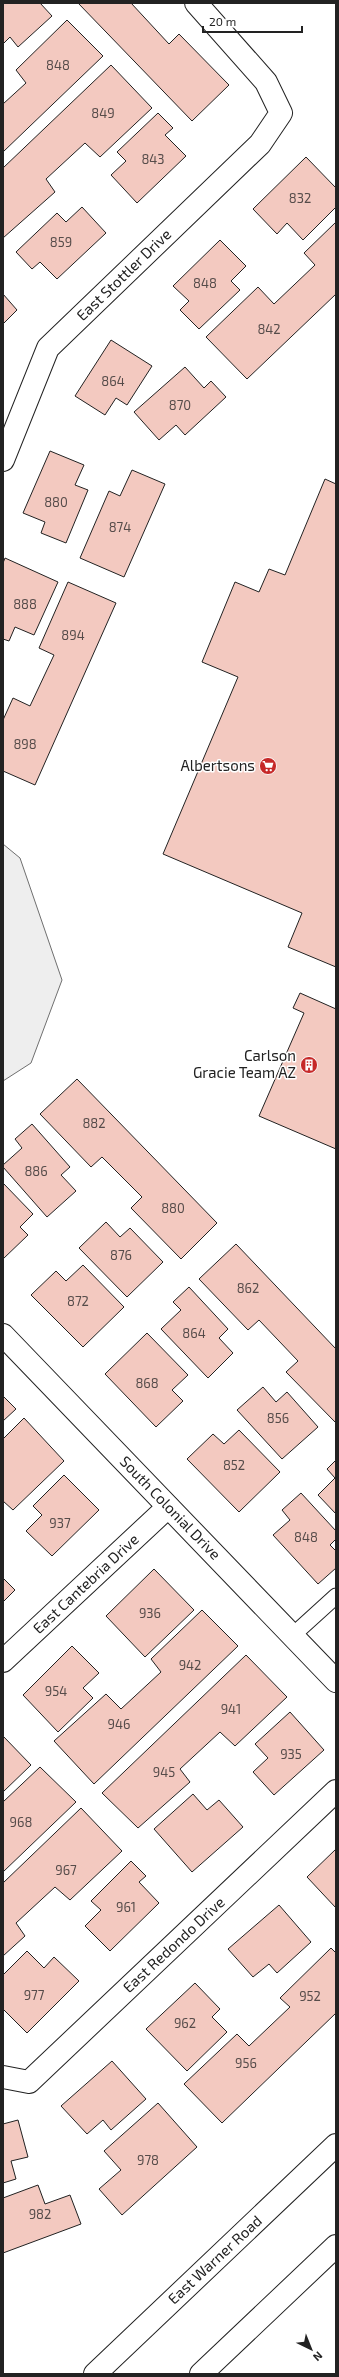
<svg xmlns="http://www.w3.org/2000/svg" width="339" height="2377" font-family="'Exo 2',sans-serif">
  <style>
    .green { fill: #eee; stroke: #6f6f6f }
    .building { fill: #f3c9c0; stroke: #222 }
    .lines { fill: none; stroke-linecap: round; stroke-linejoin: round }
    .lane-casing { stroke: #222; stroke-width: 17 }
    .street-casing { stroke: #222; stroke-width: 24 }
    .secondary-casing { stroke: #222; stroke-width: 24 }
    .lane { stroke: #fff; stroke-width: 15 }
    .street { stroke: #fff; stroke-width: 22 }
    .secondary { stroke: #fff; stroke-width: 22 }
    .labels { text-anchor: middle; stroke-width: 3; stroke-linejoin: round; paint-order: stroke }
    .number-label { font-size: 13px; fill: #564c4a }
    .street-label { font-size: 15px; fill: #222; stroke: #fff }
    .poi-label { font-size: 15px; fill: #222; stroke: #fff; text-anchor: end }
  </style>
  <rect width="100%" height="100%" fill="#fff"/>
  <polygon class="green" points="3,844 20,858 62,980 31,1063 3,1081"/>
  <g class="building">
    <polygon points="3,3 40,3 52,16 18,47 10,37 3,44"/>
    <polygon points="78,3 131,3 169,44 179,34 229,85 192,121"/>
    <polygon points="67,20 103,56 3,152 3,104 26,83 16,70"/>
    <polygon points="111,65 152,108 100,157 85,143 46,179 55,192 3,238 3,168"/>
    <polygon points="158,113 173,128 165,135 186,156 137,203 111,175 126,161 117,152"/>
    <polygon points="306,157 336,188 336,207 303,240 287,223 277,234 253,209"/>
    <polygon points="82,207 106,233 57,279 40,262 32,269 16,252 57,213 66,222"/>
    <polygon points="336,222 336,294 247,379 206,337 258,287 274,304 315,265 304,253"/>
    <polygon points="220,240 246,266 231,281 240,290 199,329 180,310 189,301 173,286"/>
    <polygon points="3,294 17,310 3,324"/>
    <polygon points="111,340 152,366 127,405 116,398 105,415 75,396"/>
    <polygon points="185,367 204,388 211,381 226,397 185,435 176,425 159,440 134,412"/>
    <polygon points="50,451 84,465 75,485 88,490 66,543 41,533 45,522 23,513"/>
    <polygon points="132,470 165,484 124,577 80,558 109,491 120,496"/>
    <polygon points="325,479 336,484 336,967 288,947 302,913 163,854 238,677 202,662 235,582 259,592 269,569 285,575"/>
    <polygon points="5,558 58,582 34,635 15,627 9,641 3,639 3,563"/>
    <polygon points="68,582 116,603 35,785 3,771 3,720 13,698 30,706 54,655 39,648"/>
    <polygon points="300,993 336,1009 336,1149 259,1116 304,1013 293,1008"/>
    <polygon points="77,1079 217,1223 181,1259 131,1208 142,1197 102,1157 91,1167 40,1114"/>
    <polygon points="32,1124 70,1167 61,1175 76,1191 47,1217 3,1167 3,1165 22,1148 15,1139"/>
    <polygon points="3,1183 33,1214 20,1227 28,1235 3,1259"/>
    <polygon points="106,1222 120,1237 130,1228 163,1262 127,1297 79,1248"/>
    <polygon points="236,1244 336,1349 336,1423 286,1372 298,1361 259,1320 248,1330 199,1279"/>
    <polygon points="83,1265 124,1307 83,1347 31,1295 56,1271 66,1281"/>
    <polygon points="189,1287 228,1329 219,1338 233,1353 208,1378 161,1329 181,1310 173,1302"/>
    <polygon points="147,1333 188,1375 172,1390 183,1401 156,1427 105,1374"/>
    <polygon points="263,1387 276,1402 287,1392 318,1427 282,1459 237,1410"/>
    <polygon points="3,1396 16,1409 3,1421"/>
    <polygon points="24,1418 64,1461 13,1510 3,1501 3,1439"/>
    <polygon points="239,1430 280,1472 239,1512 187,1459 213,1434 224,1444"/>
    <polygon points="336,1460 336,1514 318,1495 335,1478 327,1469"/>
    <polygon points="64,1475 99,1510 52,1556 26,1531 42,1515 33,1506"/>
    <polygon points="301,1493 336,1531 336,1539 330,1545 336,1551 336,1568 318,1584 273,1535 290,1520 282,1510"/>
    <polygon points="154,1569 194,1610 145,1657 106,1616"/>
    <polygon points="3,1578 15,1590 3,1602"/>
    <polygon points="202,1610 238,1646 94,1784 54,1741 106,1694 121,1709 161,1672 151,1659"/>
    <polygon points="72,1646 99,1673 83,1688 93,1698 58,1732 23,1695"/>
    <polygon points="246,1655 287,1697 235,1746 220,1732 180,1769 190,1782 138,1828 102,1793"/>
    <polygon points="290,1712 324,1750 274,1795 253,1772 268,1758 255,1744"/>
    <polygon points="3,1736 31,1765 3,1792"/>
    <polygon points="40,1767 76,1802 3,1872 3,1802"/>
    <polygon points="193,1794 207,1810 219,1800 243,1827 192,1872 154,1829"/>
    <polygon points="81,1808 122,1851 70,1900 55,1887 16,1923 25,1936 3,1956 3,1883"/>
    <polygon points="336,1849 336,1908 307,1877"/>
    <polygon points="131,1861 146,1876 139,1882 159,1903 110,1951 85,1926 101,1910 91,1901"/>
    <polygon points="279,1905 311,1942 277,1973 269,1964 253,1977 228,1949"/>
    <polygon points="331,1948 336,1953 336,2013 222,2123 184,2084 237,2034 249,2046 290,2007 280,1998"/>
    <polygon points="27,1951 44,1968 54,1957 79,1981 27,2033 3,2009 3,1975"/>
    <polygon points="195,1983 220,2009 212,2017 227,2032 187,2071 146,2029"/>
    <polygon points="112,2061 146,2099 111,2130 103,2120 87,2134 61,2106"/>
    <polygon points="158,2103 197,2147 122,2215 99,2189 121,2170 104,2151"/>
    <polygon points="18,2120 28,2157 11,2161 16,2179 3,2183 3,2124"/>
    <polygon points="38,2185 45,2204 70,2195 81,2224 3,2253 3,2198"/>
  </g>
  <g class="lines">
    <g class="lane-casing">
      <polyline id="lane" points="292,1636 336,1596"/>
    </g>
    <g class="street-casing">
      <g id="street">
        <polyline points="3,460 48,348 260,144 281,113 266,82 196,3"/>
        <polyline points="3,1335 336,1681"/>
        <polyline points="3,1661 168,1507"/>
        <polyline points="3,2077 29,2082 336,1791"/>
      </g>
    </g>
    <g class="secondary-casing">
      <g id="secondary">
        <polyline points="95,2374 336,2145"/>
        <polyline points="201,2374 336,2246"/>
      </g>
    </g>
    <use href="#lane" class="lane"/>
    <use href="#street" class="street"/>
    <use href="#secondary" class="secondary"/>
  </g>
  <defs>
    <g id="supermarket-disc" transform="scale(0.9)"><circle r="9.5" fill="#c62828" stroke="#fff"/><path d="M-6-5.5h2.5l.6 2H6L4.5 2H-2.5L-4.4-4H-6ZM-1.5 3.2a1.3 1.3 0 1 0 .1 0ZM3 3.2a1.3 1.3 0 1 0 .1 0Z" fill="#fff"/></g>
    <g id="building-disc" transform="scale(0.9)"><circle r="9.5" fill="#c62828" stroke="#fff"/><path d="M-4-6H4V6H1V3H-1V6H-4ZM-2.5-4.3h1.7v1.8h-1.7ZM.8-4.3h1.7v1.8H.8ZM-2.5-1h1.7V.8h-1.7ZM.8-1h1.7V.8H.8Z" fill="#fff"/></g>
  </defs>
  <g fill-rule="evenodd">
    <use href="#supermarket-disc" x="268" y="766"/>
    <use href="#building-disc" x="309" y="1065"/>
  </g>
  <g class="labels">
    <g class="number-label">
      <text x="58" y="70">848</text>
      <text x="103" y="118">849</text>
      <text x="153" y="164">843</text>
      <text x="300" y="203">832</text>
      <text x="61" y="247">859</text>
      <text x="205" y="288">848</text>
      <text x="269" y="334">842</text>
      <text x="113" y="386">864</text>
      <text x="180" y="410">870</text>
      <text x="56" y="507">880</text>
      <text x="120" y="532">874</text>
      <text x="25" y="609">888</text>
      <text x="73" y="640">894</text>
      <text x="25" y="749">898</text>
      <text x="94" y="1128">882</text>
      <text x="36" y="1176">886</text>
      <text x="173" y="1213">880</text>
      <text x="121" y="1260">876</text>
      <text x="248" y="1293">862</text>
      <text x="78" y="1306">872</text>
      <text x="194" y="1338">864</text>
      <text x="147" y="1388">868</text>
      <text x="278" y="1423">856</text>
      <text x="234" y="1470">852</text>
      <text x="60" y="1528">937</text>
      <text x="306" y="1542">848</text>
      <text x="150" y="1618">936</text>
      <text x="190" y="1670">942</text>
      <text x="56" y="1696">954</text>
      <text x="231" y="1714">941</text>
      <text x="119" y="1729">946</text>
      <text x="291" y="1759">935</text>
      <text x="164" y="1777">945</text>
      <text x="21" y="1827">968</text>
      <text x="66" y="1875">967</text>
      <text x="126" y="1912">961</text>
      <text x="34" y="2000">977</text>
      <text x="310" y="2001">952</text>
      <text x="185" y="2028">962</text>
      <text x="246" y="2068">956</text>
      <text x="148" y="2165">978</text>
      <text x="40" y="2219">982</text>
    </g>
    <g class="street-label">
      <text transform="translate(124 275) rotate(-44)" y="5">East Stottler Drive</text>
      <text transform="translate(170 1508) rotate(46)" y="5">South Colonial Drive</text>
      <text transform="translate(86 1584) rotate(-43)" y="5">East Cantebria Drive</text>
      <text transform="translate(174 1945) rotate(-43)" y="5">East Redondo Drive</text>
      <text transform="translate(215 2260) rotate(-43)" y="5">East Warner Road</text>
    </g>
    <g class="poi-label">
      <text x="255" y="771">Albertsons</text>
      <text x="296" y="1061">Carlson<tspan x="296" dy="17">Gracie Team AZ</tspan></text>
    </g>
  </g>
  <rect width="339" height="2377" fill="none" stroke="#222222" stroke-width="8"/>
  <g transform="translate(311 2349) rotate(137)" stroke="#ffffff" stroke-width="3" paint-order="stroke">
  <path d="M0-3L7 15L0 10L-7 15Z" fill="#222222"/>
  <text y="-6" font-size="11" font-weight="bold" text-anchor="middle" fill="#222222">N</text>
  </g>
  <path d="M203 26v6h99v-6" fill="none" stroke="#222222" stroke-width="2"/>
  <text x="209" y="26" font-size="12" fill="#222222" stroke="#ffffff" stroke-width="3" paint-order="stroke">20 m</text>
</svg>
